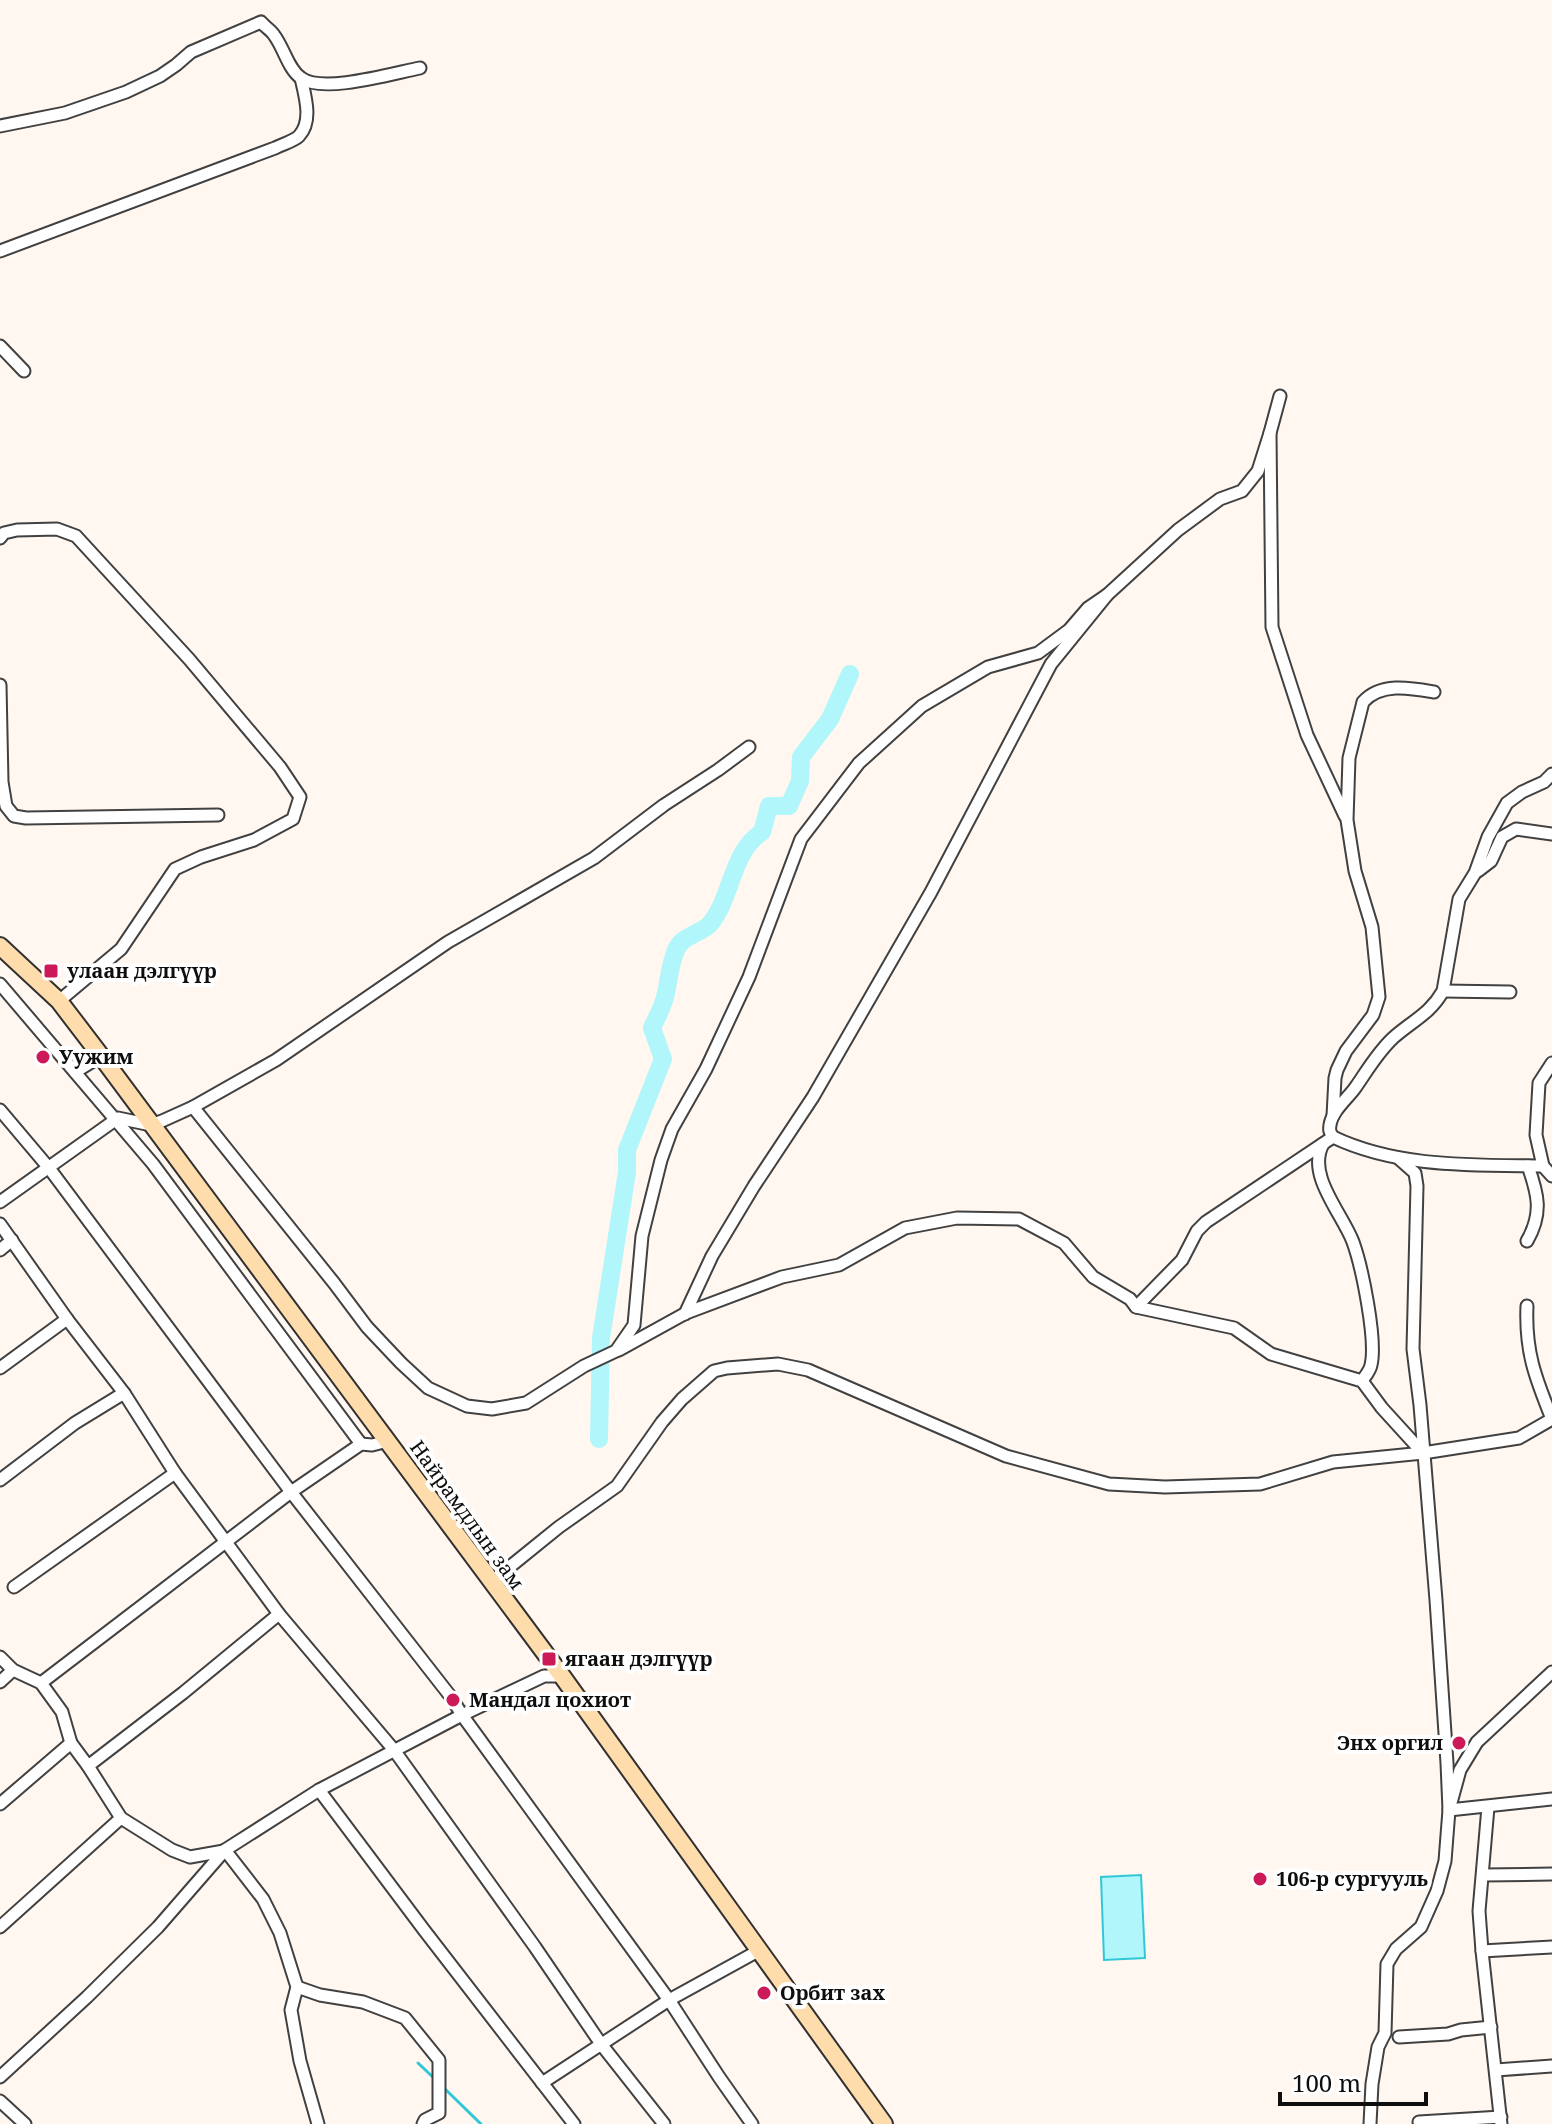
<svg xmlns="http://www.w3.org/2000/svg" width="1552" height="2124" font-family="'Noto Serif',serif">
  <style>
    .water { fill: #b0f6fb; stroke: #30c8d9; stroke-width: 2 }
    .lines { fill: none; stroke-linecap: round; stroke-linejoin: round }
    .stream { stroke: #30c8d9; stroke-width: 3 }
    .river { stroke: #b0f6fb; stroke-width: 18 }
    .street-casing { stroke: #414141; stroke-width: 15 }
    .secondary-casing { stroke: #303030; stroke-width: 20 }
    .street { stroke: #fff; stroke-width: 11 }
    .secondary { stroke: #ffdcab; stroke-width: 16 }
    .poi-dot { fill: #cb1a57; stroke: #fff; stroke-width: 3 }
    .labels { text-anchor: middle; stroke-width: 8; stroke-linejoin: round; paint-order: stroke }
    .poi-label { font-size: 20px; font-weight: bold; fill: #0e0e0e; stroke: #fff; text-anchor: start }
    .street-label { font-size: 20px; fill: #0e0e0e; stroke: #fff }
  </style>
  <rect width="100%" height="100%" fill="#fff7f0"/>
  <polygon class="water" points="1141,1875 1145,1958 1104,1960 1101,1877"/>
  <g class="lines">
    <g class="stream">
      <polyline points="418,2063 436,2080"/>
      <polyline points="444,2088 481,2124"/>
    </g>
    <path class="river" d="M599,1439L601,1338L627,1172V1150L663,1059L652,1028C657,1017 664,1005 666,993C669,979 670,964 676,950C682,935 701,934 710,924C732,898 731,852 762,832L769,806H789L800,781L801,757L830,719L850,674"/>
    <g class="street-casing">
      <g id="street">
        <path d="M0,126L65,113L126,92L160,76L176,65L191,52L261,22C265,27 271,30 274,35C284,48 288,69 301,78C323,94 394,73 420,68"/>
        <path d="M0,251L275,148C283,144 294,141 299,136C313,121 305,96 301,78"/>
        <polyline points="0,346 24,371"/>
        <polyline points="1280,396 1270,433 1272,627 1307,735 1345,816"/>
        <polyline points="0,538 4,533 17,530 57,529 76,536 189,659 280,767 300,797 293,819 254,840 201,857 175,869 121,949 59,1001"/>
        <polyline points="0,685 2,782 6,806 14,816 26,818 218,815"/>
        <polyline points="1478,871 1491,861 1502,837 1516,829 1552,834"/>
        <polyline points="0,984 153,1164 361,1444"/>
        <polyline points="1443,991 1510,992"/>
        <polyline points="1552,1063 1539,1083 1536,1135 1543,1166 1552,1176"/>
        <polyline points="75,1072 101,1056"/>
        <polyline points="193,1107 334,1283 367,1327 401,1363 428,1388 467,1406 492,1409 526,1403 584,1366 616,1351 634,1325 642,1236 661,1160 672,1129 706,1069 749,977 801,839 859,763 922,706 988,667 1038,653 1069,630 1088,608 1107,595"/>
        <polyline points="0,1110 49,1168 291,1492 451,1697 462,1715 669,2000 719,2077 752,2124"/>
        <path d="M1333,1116L1335,1078L1337,1070L1346,1051L1373,1015L1379,997L1372,927L1355,871L1347,820L1349,758L1363,702C1381,682 1411,688 1434,692"/>
        <path d="M1323,1144C1306,1175 1342,1213 1353,1242C1362,1267 1377,1340 1371,1365C1370,1371 1365,1376 1362,1381"/>
        <polyline points="1398,1158 1415,1173 1417,1186 1413,1349 1420,1405 1436,1600 1447,1763 1449,1810 1552,1799"/>
        <path d="M1543,1166C1473,1165 1398,1168 1333,1137C1330,1132 1329,1131 1330,1125C1332,1111 1347,1099 1355,1088C1367,1071 1377,1053 1393,1038C1412,1021 1430,1014 1443,991L1459,899L1475,873L1488,837L1507,803L1522,792L1544,782L1552,774"/>
        <polyline points="0,1202 118,1118 151,1125 162,1121 193,1107 276,1060 448,942 594,858 664,805 718,770 749,747"/>
        <polyline points="0,1224 67,1319 124,1393 175,1473 279,1614 394,1750 535,1947 601,2044 664,2124"/>
        <path d="M1527,1241C1543,1213 1538,1194 1528,1166"/>
        <polyline points="0,1250 12,1240"/>
        <path d="M1527,1306C1525,1351 1535,1377 1552,1419"/>
        <polyline points="1136,1307 1182,1260 1197,1231 1206,1222 1333,1137"/>
        <polyline points="685,1314 712,1256 754,1186 813,1097 931,892 1051,664 1107,595 1178,530 1220,499 1242,491 1258,471 1270,433"/>
        <polyline points="619,1350 686,1313 782,1277 839,1265 905,1228 957,1218 1019,1219 1064,1243 1093,1277 1130,1299 1136,1307 1234,1328 1271,1354 1362,1381 1382,1408 1423,1453"/>
        <polyline points="0,1368 67,1319"/>
        <polyline points="0,1480 75,1423 124,1393"/>
        <polyline points="491,1582 559,1527 617,1486 662,1422 682,1399 714,1371 727,1368 778,1364 808,1370 1006,1456 1109,1484 1165,1487 1260,1484 1333,1462 1423,1453 1519,1438 1552,1419"/>
        <polyline points="14,1587 175,1473"/>
        <polyline points="0,1657 13,1670 41,1683 62,1712 71,1743 88,1766 121,1818 172,1850 190,1857 224,1851"/>
        <polyline points="0,1682 13,1670"/>
        <polyline points="41,1683 291,1492 361,1444 372,1445 388,1441"/>
        <polyline points="88,1766 183,1693 279,1614"/>
        <polyline points="319,1790 424,1930 574,2124"/>
        <polyline points="0,1804 71,1743"/>
        <polyline points="1488,1807 1479,1911 1482,1951 1501,2124"/>
        <polyline points="225,1850 263,1899 280,1933 297,1987 291,2010 300,2061 318,2124"/>
        <polyline points="1483,1875 1552,1874"/>
        <polyline points="0,1927 121,1818"/>
        <polyline points="1482,1951 1552,1947"/>
        <polyline points="297,1987 320,1995 363,2002 405,2018 439,2060 439,2113 425,2120 423,2124"/>
        <polyline points="1399,2037 1448,2034 1461,2030 1491,2027"/>
        <polyline points="1496,2070 1552,2066"/>
        <polyline points="0,2077 87,1997 158,1927 225,1850 319,1790 462,1715 544,1676 562,1676"/>
        <polyline points="542,2083 669,2000 758,1951"/>
        <polyline points="0,2101 25,2124"/>
        <polyline points="1419,2122 1501,2117"/>
        <polyline points="1370,2124 1372,2084 1378,2047 1385,2033 1387,1964 1396,1949 1421,1927 1437,1891 1445,1861 1449,1810 1460,1770 1477,1742 1552,1672"/>
      </g>
    </g>
    <g class="secondary-casing">
      <polyline id="secondary" points="0,946 59,1001 101,1056 562,1676 884,2124"/>
    </g>
    <use href="#street" class="street"/>
    <use href="#secondary" class="secondary"/>
  </g>
  <g class="poi-dot">
    <rect x="43" y="963" width="16" height="16" rx="4"/>
    <circle cx="43" cy="1057" r="8"/>
    <rect x="541" y="1651" width="16" height="16" rx="4"/>
    <circle cx="453" cy="1700" r="8"/>
    <circle cx="1459" cy="1743" r="8"/>
    <circle cx="1260" cy="1879" r="8"/>
    <circle cx="764" cy="1993" r="8"/>
  </g>
  <g class="labels">
    <g class="poi-label">
      <text x="67" y="978">улаан дэлгүүр</text>
      <text x="59" y="1064">Уужим</text>
      <text x="565" y="1666">ягаан дэлгүүр</text>
      <text x="469" y="1707">Мандал цохиот</text>
      <text x="1443" y="1750" text-anchor="end">Энх оргил</text>
      <text x="1276" y="1886">106-р сургууль</text>
      <text x="780" y="2000">Орбит зах</text>
    </g>
    <g class="street-label">
      <text transform="translate(467 1515) rotate(54)" y="7">Найрамдлын зам</text>
    </g>
  </g>
  <path d="M1280 2092v12h146v-12" fill="none" stroke="#0e0e0e" stroke-width="4"/>
  <text x="1292" y="2092" font-size="24" fill="#0e0e0e" stroke="#ffffff" stroke-width="6" paint-order="stroke">100 m</text>
</svg>
